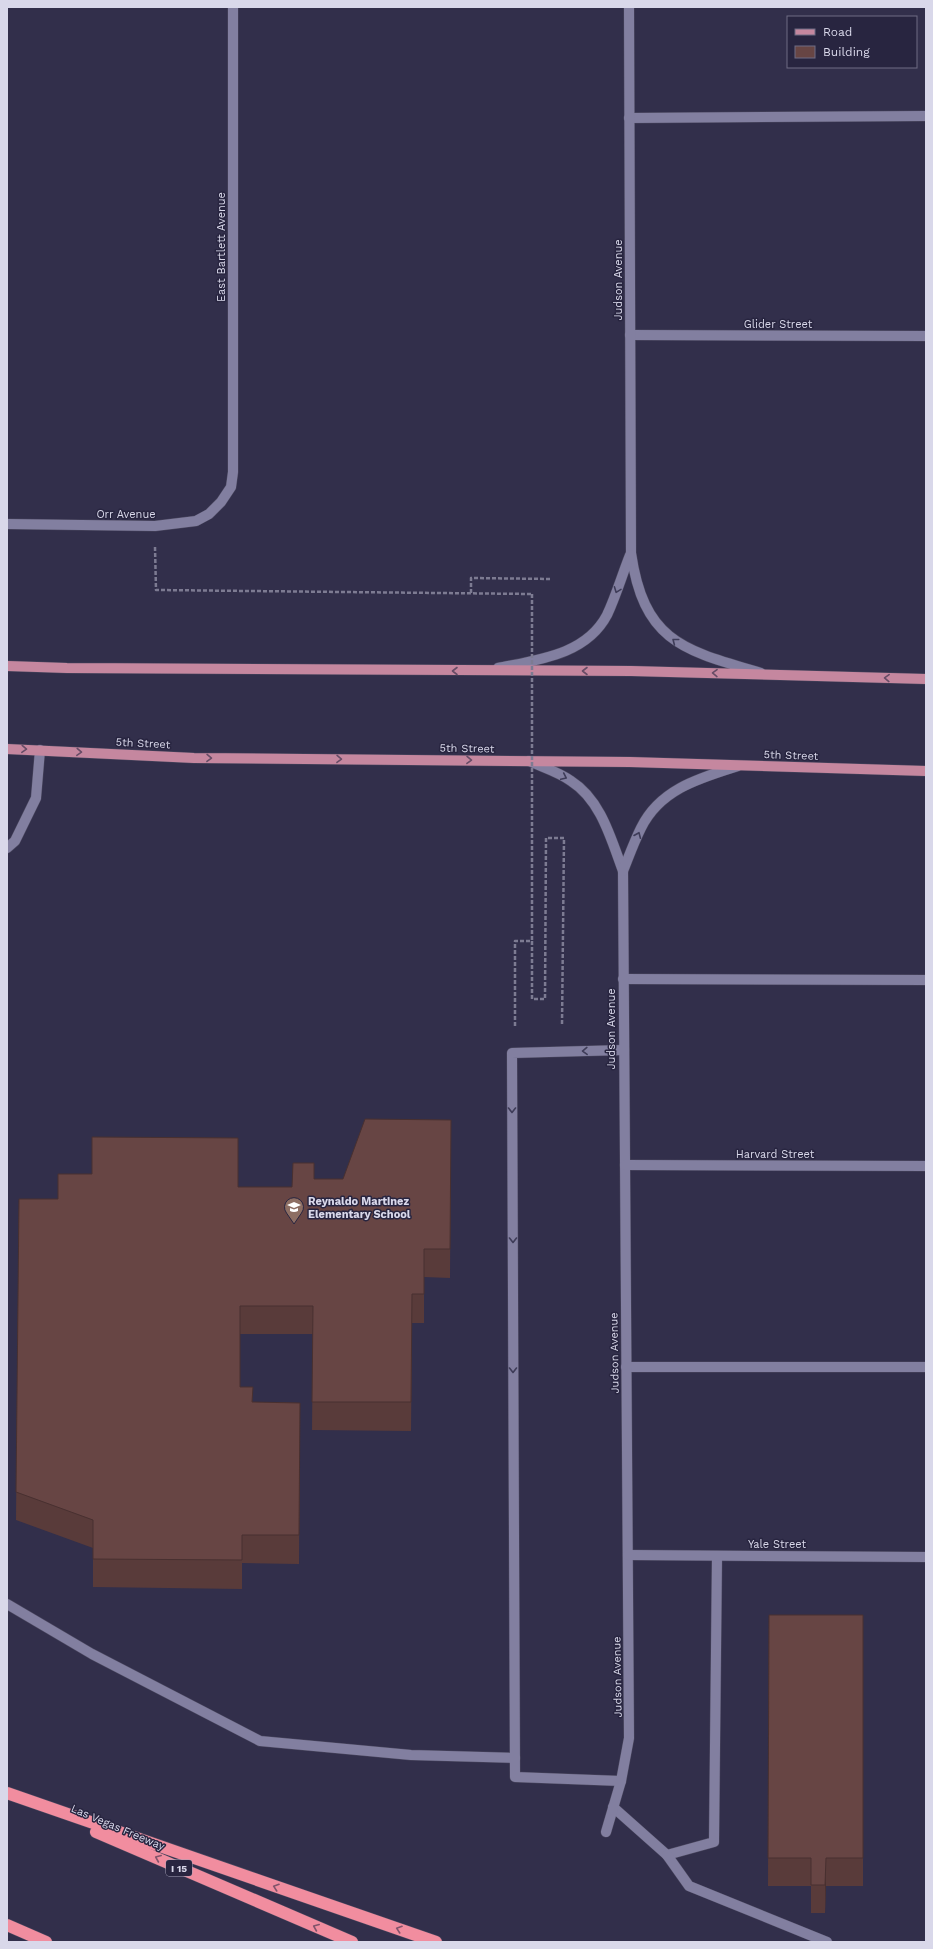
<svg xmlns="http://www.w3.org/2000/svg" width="933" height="1949" font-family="'Work Sans',sans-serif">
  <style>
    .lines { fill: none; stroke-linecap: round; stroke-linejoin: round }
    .service-casing { stroke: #4c4960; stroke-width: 11 }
    .minor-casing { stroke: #4c4960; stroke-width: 11 }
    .tertiary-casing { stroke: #4c4960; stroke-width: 11 }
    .primary-casing { stroke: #4c4960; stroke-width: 11 }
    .motorway-casing { stroke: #4c4960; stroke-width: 13 }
    .path { stroke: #7d7b92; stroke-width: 2.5; stroke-dasharray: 4 2; stroke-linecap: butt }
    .service { stroke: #827fa0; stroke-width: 10 }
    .minor { stroke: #827fa0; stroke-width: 10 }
    .tertiary { stroke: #827fa0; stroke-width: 10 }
    .primary { stroke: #c5879f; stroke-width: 10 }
    .motorway { stroke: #f18d9f; stroke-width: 12 }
    .path-bridge { stroke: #7d7b92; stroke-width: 2.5; stroke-dasharray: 4 2; stroke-linecap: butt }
    .wall { fill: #593b3a }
    .shaded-wall { fill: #483030 }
    .building { fill: #674544; stroke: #483030 }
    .oneway { stroke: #3e3c58 }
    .oneway2 { stroke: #674c66 }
    .oneway3 { stroke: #82546b }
    .labels { text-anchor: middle; stroke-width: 3; stroke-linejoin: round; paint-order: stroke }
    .shield { fill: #282540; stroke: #a4a2b7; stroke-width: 1 }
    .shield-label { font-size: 10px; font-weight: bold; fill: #d9d8ea }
    .street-label { font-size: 11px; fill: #d9d8ea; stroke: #282540 }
    .poi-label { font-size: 11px; font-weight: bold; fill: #d9d8ea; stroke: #282540; text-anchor: start }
  </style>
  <rect width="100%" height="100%" fill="#322f4b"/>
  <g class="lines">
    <g class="service-casing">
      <g id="service">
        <polyline points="629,118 926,116"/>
        <polyline points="7,848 15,841 36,798 40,750"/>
        <polyline points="623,979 926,980"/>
        <polyline points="626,1367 926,1367"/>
        <polyline points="7,1604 92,1654 260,1741 411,1755 515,1758"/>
        <polyline points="621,1781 515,1777 512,1053 624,1050"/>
        <polyline points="613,1807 667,1855 714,1842 717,1556"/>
        <polyline points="667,1855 689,1886 827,1942"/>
      </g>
    </g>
    <g class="minor-casing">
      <g id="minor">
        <polyline points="630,335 926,336"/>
        <polyline points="7,524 155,526 196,521 209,514 221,502 231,487 233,472 233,7"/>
        <path d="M529,761C542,767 559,772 571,781C601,800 611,839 623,871L629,1738L621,1781L606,1832"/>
        <path d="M623,871C629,856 634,842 641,828C660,789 700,778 738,766"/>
        <polyline points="625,1165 926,1166"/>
        <polyline points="628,1555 926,1557"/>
      </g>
    </g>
    <g class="tertiary-casing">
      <g id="tertiary">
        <path d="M629,7L631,553C644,642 683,650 761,673"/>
        <path d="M498,668C537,660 586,655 607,615C616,596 622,575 630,555"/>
      </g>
    </g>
    <g class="primary-casing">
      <g id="primary">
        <polyline points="7,666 67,668 631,671 926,679"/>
        <polyline points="7,749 194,758 630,762 926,771"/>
      </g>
    </g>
    <g class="motorway-casing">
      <g id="motorway">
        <polyline points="7,1793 436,1942"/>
        <polyline points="96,1832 352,1942"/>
        <polyline points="7,1925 46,1942"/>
      </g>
    </g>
    <g class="path">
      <polyline points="155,547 156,590 532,594"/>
      <polyline points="471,593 471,578 550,579"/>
      <polyline points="515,1026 515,941 532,941 532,999 545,999 546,838 564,838 562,1025"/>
    </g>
    <use href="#service" class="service"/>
    <use href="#minor" class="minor"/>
    <use href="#tertiary" class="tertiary"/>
    <use href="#primary" class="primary"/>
    <use href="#motorway" class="motorway"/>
    <polyline class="path-bridge" points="532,594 532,941"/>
  </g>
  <g class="wall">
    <polygon points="451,1120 450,1278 424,1277 424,1323 412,1323 411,1431 312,1430 313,1334 240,1334 240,1387 253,1402 300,1403 299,1564 242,1563 242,1589 93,1587 93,1548 16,1520 19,1199 58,1199 238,1187 292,1187 314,1179 343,1179"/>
    <polygon points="769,1615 863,1615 863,1886 826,1886 825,1913 811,1913 811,1886 768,1886"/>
  </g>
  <polygon class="shaded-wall" points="826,1858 826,1886 825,1913 825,1885"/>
  <g class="building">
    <polygon points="365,1119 451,1120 450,1249 424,1249 424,1294 412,1294 411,1402 312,1402 313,1306 240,1306 240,1387 253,1387 252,1402 300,1403 299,1535 242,1535 242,1560 93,1559 93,1520 16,1492 19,1199 58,1199 58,1174 92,1174 92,1137 238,1138 238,1187 292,1187 293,1163 314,1163 314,1179 343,1179"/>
    <polygon points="769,1615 863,1615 863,1858 826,1858 825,1885 811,1885 811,1858 768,1858"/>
  </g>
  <defs><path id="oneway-chevron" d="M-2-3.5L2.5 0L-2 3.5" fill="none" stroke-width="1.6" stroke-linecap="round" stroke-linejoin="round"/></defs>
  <g class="oneway">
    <use href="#oneway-chevron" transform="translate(617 590) rotate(111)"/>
    <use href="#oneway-chevron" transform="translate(675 641) rotate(-142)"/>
    <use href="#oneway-chevron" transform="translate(564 777) rotate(25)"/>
    <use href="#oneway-chevron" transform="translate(638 835) rotate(-67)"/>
    <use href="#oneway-chevron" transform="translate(585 1051) rotate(178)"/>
    <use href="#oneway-chevron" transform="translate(512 1110) rotate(90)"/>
    <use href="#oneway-chevron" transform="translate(513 1240) rotate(90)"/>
    <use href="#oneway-chevron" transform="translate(513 1370) rotate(90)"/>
  </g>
  <g class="oneway2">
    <use href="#oneway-chevron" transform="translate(455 671) rotate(-180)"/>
    <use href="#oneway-chevron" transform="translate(585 671) rotate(180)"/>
    <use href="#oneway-chevron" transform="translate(715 673) rotate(-179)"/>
    <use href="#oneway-chevron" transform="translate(887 678) rotate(-178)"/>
    <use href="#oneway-chevron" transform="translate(24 749) rotate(3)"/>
    <use href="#oneway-chevron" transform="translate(79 752) rotate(3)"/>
    <use href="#oneway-chevron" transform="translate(209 758) rotate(1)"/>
    <use href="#oneway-chevron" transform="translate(339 759) rotate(1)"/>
    <use href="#oneway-chevron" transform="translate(469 760) rotate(1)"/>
  </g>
  <g class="oneway3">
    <use href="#oneway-chevron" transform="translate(158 1858) rotate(-157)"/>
    <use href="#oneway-chevron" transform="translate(276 1887) rotate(-161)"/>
    <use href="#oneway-chevron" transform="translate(316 1927) rotate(-157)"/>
    <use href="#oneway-chevron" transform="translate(399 1929) rotate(-161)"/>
  </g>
  <defs>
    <g id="school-pin" transform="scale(1)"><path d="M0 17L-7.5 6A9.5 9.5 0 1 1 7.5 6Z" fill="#8d6e63" stroke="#282540"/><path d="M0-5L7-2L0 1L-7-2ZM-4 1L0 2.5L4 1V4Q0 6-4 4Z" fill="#fff"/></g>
  </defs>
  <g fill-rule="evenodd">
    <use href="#school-pin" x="294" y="1207"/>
  </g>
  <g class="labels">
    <rect class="shield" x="166" y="1860" width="26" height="16" rx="3"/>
    <g class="shield-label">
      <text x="179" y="1872">I 15</text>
    </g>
    <g class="street-label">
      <text transform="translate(221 247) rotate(-90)" y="4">East Bartlett Avenue</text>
      <text transform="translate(618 280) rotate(-90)" y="4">Judson Avenue</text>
      <text x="778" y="328">Glider Street</text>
      <text x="126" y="518">Orr Avenue</text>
      <text transform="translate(143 743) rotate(3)" y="4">5th Street</text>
      <text transform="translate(467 748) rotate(1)" y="4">5th Street</text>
      <text transform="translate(791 755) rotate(2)" y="4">5th Street</text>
      <text transform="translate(611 1029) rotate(-90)" y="4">Judson Avenue</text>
      <text x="775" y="1158">Harvard Street</text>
      <text transform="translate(614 1353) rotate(-91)" y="4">Judson Avenue</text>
      <text x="777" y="1548">Yale Street</text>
      <text transform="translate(617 1677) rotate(-91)" y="4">Judson Avenue</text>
      <text transform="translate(118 1827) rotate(23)" y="4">Las Vegas Freeway</text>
    </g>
    <g class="poi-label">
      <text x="308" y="1205">Reynaldo Martinez<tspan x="308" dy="13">Elementary School</tspan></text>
    </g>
  </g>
  <rect width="933" height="1949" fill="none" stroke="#d9d8ea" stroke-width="16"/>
  <rect x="787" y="16" width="130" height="52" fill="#282540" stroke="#6f6d84"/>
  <rect x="795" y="29" width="20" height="6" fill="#c5879f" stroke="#6f6d84"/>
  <text x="823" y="36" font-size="12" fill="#d9d8ea">Road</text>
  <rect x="795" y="46" width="20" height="12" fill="#674544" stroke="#6f6d84"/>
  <text x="823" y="56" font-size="12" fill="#d9d8ea">Building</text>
</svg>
